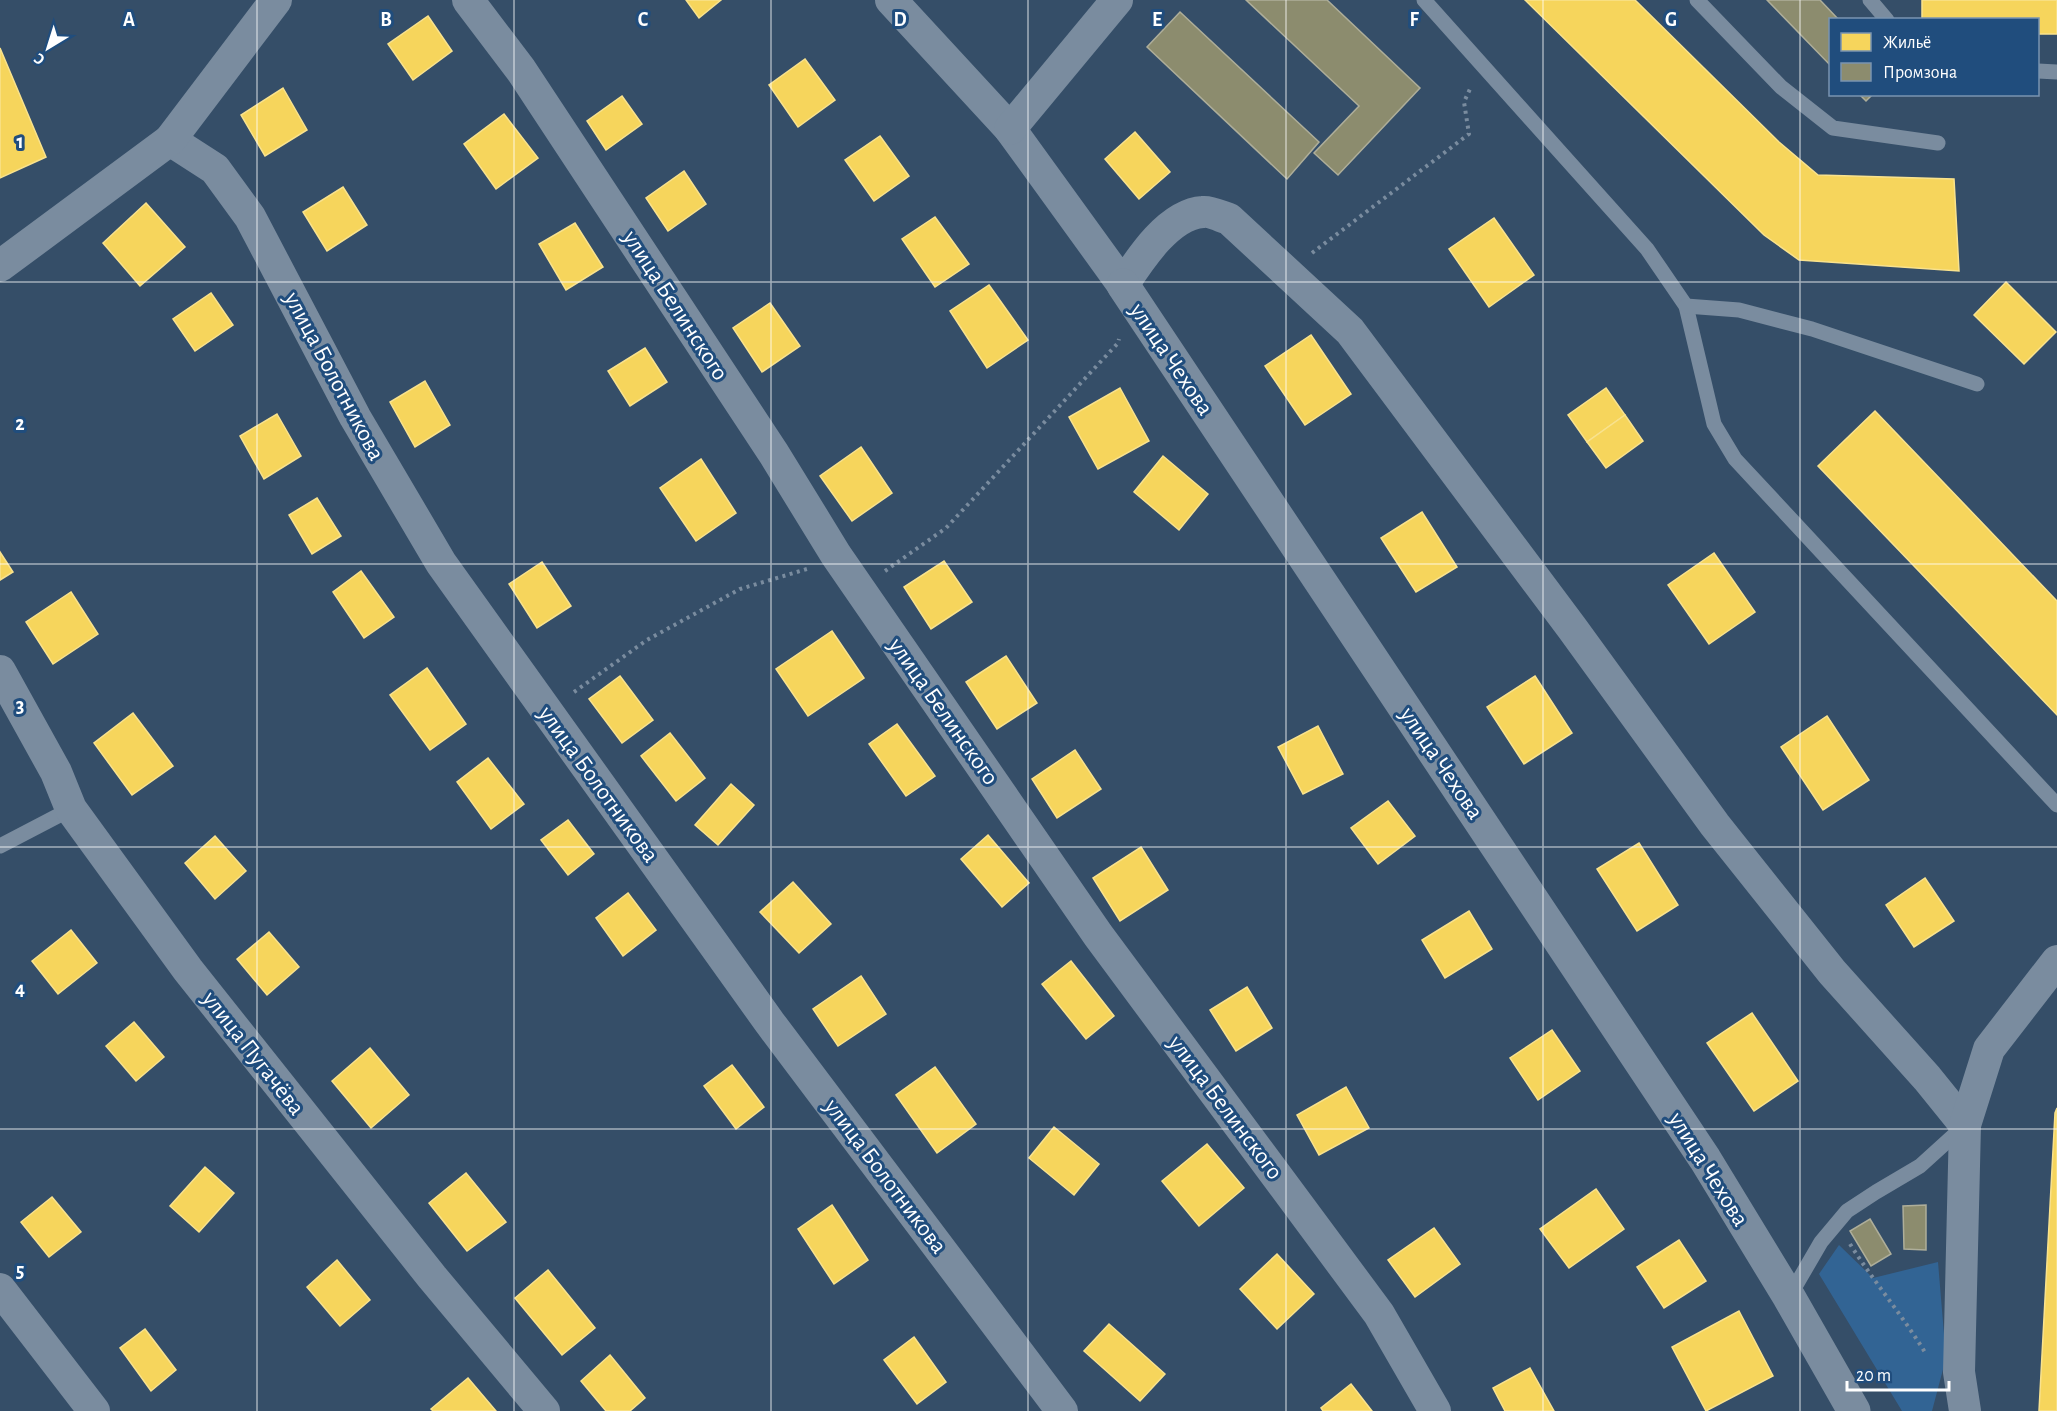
<svg xmlns="http://www.w3.org/2000/svg" width="2057" height="1411" font-family="'Alegreya Sans',sans-serif">
  <style>
    .green { fill: #326494 }
    .homes { fill: #f6d55c; stroke: #f9e28d; stroke-width: 1.5 }
    .industry { fill: #8c8c6e; stroke: #aeae9a; stroke-width: 1.5 }
    .lines { fill: none; stroke-linecap: round; stroke-linejoin: round }
    .path { stroke: #7a8c9f; stroke-width: 4; stroke-dasharray: 3 4.5; stroke-linecap: butt }
    .service { stroke: #7a8c9f; stroke-width: 15 }
    .minor { stroke: #7a8c9f; stroke-width: 32 }
    .tertiary { stroke: #7a8c9f; stroke-width: 33 }
    .grid { fill: none; stroke: #fff; stroke-width: 1.5; stroke-opacity: 0.55 }
    .labels { text-anchor: middle; stroke-width: 6; stroke-linejoin: round; paint-order: stroke }
    .street-label { font-size: 24px; fill: #fff; stroke: #204d7d }
    .grid-label { font-size: 20px; text-anchor: middle; font-weight: bold; fill: #fff; stroke: #204d7d; stroke-width: 6; stroke-linejoin: round; paint-order: stroke }
  </style>
  <rect width="100%" height="100%" fill="#354e68"/>
  <polygon class="green" points="1839,1245 1873,1278 1938,1262 1946,1358 1932,1411 1902,1411 1819,1274"/>
  <g class="homes">
    <polygon points="686,0 721,0 699,18"/>
    <polygon points="1525,0 1635,0 1779,142 1818,175 1954,179 1959,271 1799,260 1764,235"/>
    <polygon points="1922,0 2057,0 2057,34 2038,34 2038,20 1922,20"/>
    <polygon points="428,16 452,51 413,80 388,44"/>
    <polygon points="0,48 46,157 0,178"/>
    <polygon points="805,59 835,100 798,127 769,85"/>
    <polygon points="283,88 307,130 265,156 241,115"/>
    <polygon points="622,96 642,124 606,150 587,121"/>
    <polygon points="504,114 538,158 496,189 464,144"/>
    <polygon points="1135,132 1170,172 1139,199 1105,159"/>
    <polygon points="880,136 909,176 874,201 845,160"/>
    <polygon points="684,171 706,204 668,231 646,198"/>
    <polygon points="343,187 367,225 327,251 303,212"/>
    <polygon points="146,203 185,247 140,286 103,243"/>
    <polygon points="935,217 969,264 935,287 902,239"/>
    <polygon points="1494,218 1534,275 1489,307 1449,249"/>
    <polygon points="575,223 603,267 566,290 539,244"/>
    <polygon points="2006,282 2056,332 2024,364 1974,315"/>
    <polygon points="989,285 1028,340 987,368 950,311"/>
    <polygon points="211,293 233,325 195,351 173,319"/>
    <polygon points="770,303 800,346 762,372 733,328"/>
    <polygon points="1311,335 1351,394 1305,425 1265,366"/>
    <polygon points="645,348 667,382 630,406 608,371"/>
    <polygon points="425,381 450,425 415,447 390,402"/>
    <polygon points="1120,388 1149,441 1098,469 1069,417"/>
    <polygon points="1606,388 1625,415 1587,442 1568,415"/>
    <polygon points="1875,411 2057,601 2057,715 1818,466"/>
    <polygon points="277,414 301,456 264,479 240,436"/>
    <polygon points="1625,415 1643,441 1606,468 1587,442"/>
    <polygon points="861,447 892,493 852,521 820,476"/>
    <polygon points="1163,456 1208,494 1179,530 1134,492"/>
    <polygon points="701,459 736,513 696,541 660,488"/>
    <polygon points="317,498 341,536 312,554 289,515"/>
    <polygon points="1422,512 1457,567 1416,592 1381,538"/>
    <polygon points="0,552 13,572 0,580"/>
    <polygon points="1714,553 1755,612 1709,644 1668,585"/>
    <polygon points="944,561 972,602 931,629 904,587"/>
    <polygon points="542,562 571,606 537,628 509,584"/>
    <polygon points="361,571 394,617 364,638 333,592"/>
    <polygon points="71,592 98,634 53,664 26,622"/>
    <polygon points="832,631 864,678 808,716 776,669"/>
    <polygon points="1006,656 1037,703 997,729 966,682"/>
    <polygon points="427,668 466,724 430,750 390,695"/>
    <polygon points="620,676 653,720 622,743 589,699"/>
    <polygon points="1535,676 1572,733 1524,764 1487,707"/>
    <polygon points="133,713 173,766 132,795 94,743"/>
    <polygon points="1827,716 1869,780 1823,810 1781,747"/>
    <polygon points="897,724 935,776 906,796 869,744"/>
    <polygon points="1318,726 1343,774 1303,794 1278,747"/>
    <polygon points="670,733 705,778 676,801 641,756"/>
    <polygon points="1075,750 1101,789 1057,818 1032,779"/>
    <polygon points="488,758 524,804 491,829 457,782"/>
    <polygon points="731,784 754,805 718,845 695,825"/>
    <polygon points="1388,801 1415,836 1378,864 1351,828"/>
    <polygon points="568,820 594,854 568,875 541,840"/>
    <polygon points="988,835 1029,883 1002,907 961,859"/>
    <polygon points="215,836 246,871 215,899 185,863"/>
    <polygon points="1639,843 1678,905 1637,931 1597,869"/>
    <polygon points="1141,847 1168,890 1120,921 1093,878"/>
    <polygon points="1925,878 1954,921 1914,947 1886,905"/>
    <polygon points="793,882 831,924 799,953 760,912"/>
    <polygon points="628,893 656,930 623,956 596,918"/>
    <polygon points="1469,911 1492,949 1445,978 1422,940"/>
    <polygon points="71,930 97,963 58,994 32,961"/>
    <polygon points="269,932 299,967 267,995 237,959"/>
    <polygon points="1071,961 1114,1016 1086,1039 1042,984"/>
    <polygon points="861,976 886,1014 838,1046 813,1009"/>
    <polygon points="1247,987 1272,1028 1236,1051 1210,1010"/>
    <polygon points="1752,1013 1798,1081 1754,1111 1707,1043"/>
    <polygon points="134,1022 164,1057 136,1081 106,1046"/>
    <polygon points="1552,1030 1580,1071 1538,1100 1510,1058"/>
    <polygon points="370,1048 409,1095 371,1128 332,1081"/>
    <polygon points="732,1065 764,1107 736,1129 704,1086"/>
    <polygon points="935,1067 976,1124 937,1153 896,1095"/>
    <polygon points="1346,1087 1369,1128 1319,1155 1297,1115"/>
    <polygon points="2057,1108 2057,1411 2039,1411 2055,1113"/>
    <polygon points="1054,1127 1099,1164 1074,1195 1029,1158"/>
    <polygon points="1207,1144 1244,1188 1199,1226 1162,1181"/>
    <polygon points="205,1167 234,1193 199,1232 170,1206"/>
    <polygon points="466,1173 506,1222 467,1251 429,1203"/>
    <polygon points="1596,1189 1624,1229 1569,1268 1540,1229"/>
    <polygon points="52,1197 81,1232 49,1257 21,1222"/>
    <polygon points="832,1205 868,1260 834,1284 798,1229"/>
    <polygon points="1434,1228 1460,1264 1415,1297 1388,1260"/>
    <polygon points="1679,1240 1706,1281 1664,1308 1637,1267"/>
    <polygon points="1277,1254 1314,1294 1277,1329 1240,1289"/>
    <polygon points="337,1260 370,1300 340,1326 307,1287"/>
    <polygon points="548,1270 595,1328 562,1355 515,1298"/>
    <polygon points="1739,1311 1773,1376 1706,1411 1672,1347"/>
    <polygon points="1109,1324 1165,1374 1140,1401 1084,1351"/>
    <polygon points="145,1329 176,1370 151,1391 120,1348"/>
    <polygon points="914,1337 946,1382 917,1404 884,1360"/>
    <polygon points="610,1355 645,1398 630,1411 606,1411 581,1381"/>
    <polygon points="1530,1368 1554,1411 1505,1411 1493,1388"/>
    <polygon points="468,1378 496,1411 433,1411 431,1409"/>
    <polygon points="1351,1384 1372,1411 1323,1411 1321,1408"/>
  </g>
  <g class="industry">
    <polygon points="1246,0 1327,0 1420,88 1338,175 1314,153 1359,106"/>
    <polygon points="1767,0 1820,0 1839,20 1830,20 1830,65"/>
    <polygon points="1180,12 1319,142 1287,179 1147,47"/>
    <polygon points="1859,94 1873,94 1866,101"/>
    <polygon points="1926,1205 1926,1250 1904,1249 1903,1206"/>
    <polygon points="1870,1219 1891,1254 1871,1266 1850,1231"/>
  </g>
  <g class="lines">
    <g class="path">
      <polyline points="1312,253 1469,134 1464,102 1470,89"/>
      <polyline points="885,571 946,528 1118,343 1119,339"/>
      <polyline points="574,692 647,640 740,589 807,569"/>
      <path d="M1850,1244C1874,1282 1903,1316 1926,1354"/>
    </g>
    <g class="service">
      <polyline points="1424,0 1647,249 1686,306 1714,424 1735,459 2057,805"/>
      <polyline points="1697,0 1781,87 1833,128 1938,143"/>
      <polyline points="1870,0 1887,20"/>
      <polyline points="2038,71 2057,72"/>
      <polyline points="1686,306 1739,310 1812,329 1977,384"/>
      <polyline points="0,846 71,809"/>
      <polyline points="1789,1297 1821,1242 1847,1211 1876,1192 1920,1166 1963,1127"/>
    </g>
    <g class="minor">
      <polyline points="468,0 521,70 774,454 836,555 1098,935 1379,1314 1435,1411"/>
      <path d="M891,0L1010,129L1123,285C1140,259 1169,214 1203,212C1211,211 1222,217 1229,219L1350,331L1572,628L1715,825L1832,972L1927,1078L1965,1125"/>
      <polyline points="1010,129 1117,0"/>
      <polyline points="170,140 215,169 250,217 355,417 441,563 770,1023 1062,1411"/>
      <polyline points="0,266 170,140 276,0"/>
      <polyline points="0,671 56,772 71,809 188,970 432,1277 544,1411"/>
      <polyline points="0,1289 94,1411"/>
      <polyline points="1965,1411 1959,1372 1965,1125 1989,1049 2057,961"/>
    </g>
    <polyline class="tertiary" points="1123,285 1705,1159 1789,1297 1854,1411"/>
  </g>
  <path class="grid" d="M257,0V1411M514,0V1411M771,0V1411M1028,0V1411M1286,0V1411M1543,0V1411M1800,0V1411M0,282H2057M0,564H2057M0,847H2057M0,1129H2057"/>
  <g class="labels">
    <g class="street-label">
      <text transform="translate(676 305) rotate(57)" y="8">улица Белинского</text>
      <text transform="translate(1172 359) rotate(56)" y="8">улица Чехова</text>
      <text transform="translate(335 376) rotate(62)" y="8">улица Болотникова</text>
      <text transform="translate(944 711) rotate(55)" y="8">улица Белинского</text>
      <text transform="translate(1442 763) rotate(56)" y="8">улица Чехова</text>
      <text transform="translate(599 784) rotate(54)" y="8">улица Болотникова</text>
      <text transform="translate(254 1053) rotate(52)" y="8">улица Пугачёва</text>
      <text transform="translate(1226 1107) rotate(53)" y="8">улица Белинского</text>
      <text transform="translate(1709 1169) rotate(58)" y="8">улица Чехова</text>
      <text transform="translate(886 1176) rotate(53)" y="8">улица Болотникова</text>
    </g>
  </g>
  <g class="grid-label">
    <text x="129" y="26">A</text>
    <text x="386" y="26">B</text>
    <text x="643" y="26">C</text>
    <text x="900" y="26">D</text>
    <text x="1157" y="26">E</text>
    <text x="1414" y="26">F</text>
    <text x="1671" y="26">G</text>
    <text x="20" y="148">1</text>
    <text x="20" y="430">2</text>
    <text x="20" y="712">3</text>
    <text x="20" y="995">4</text>
    <text x="20" y="1277">5</text>
  </g>
  <rect x="1829" y="18" width="210" height="78" fill="#204d7d" stroke="#7994b1" stroke-width="1.5"/>
  <rect x="1841" y="33" width="30" height="18" fill="#f6d55c" stroke="#7994b1" stroke-width="1.5"/>
  <text x="1883" y="48" font-size="18" fill="#ffffff">Жильё</text>
  <rect x="1841" y="63" width="30" height="18" fill="#8c8c6e" stroke="#7994b1" stroke-width="1.5"/>
  <text x="1883" y="78" font-size="18" fill="#ffffff">Промзона</text>
  <g transform="translate(48 48) rotate(218)" stroke="#204d7d" stroke-width="4.5" paint-order="stroke">
  <path d="M0-4.5L10 22L0 15L-10 22Z" fill="#ffffff"/>
  <text y="-9" font-size="16" font-weight="bold" text-anchor="middle" fill="#ffffff">С</text>
  </g>
  <path d="M1847 1381v9h102v-9" fill="none" stroke="#ffffff" stroke-width="3"/>
  <text x="1856" y="1381" font-size="18" fill="#ffffff" stroke="#204d7d" stroke-width="4.5" paint-order="stroke">20 m</text>
</svg>
